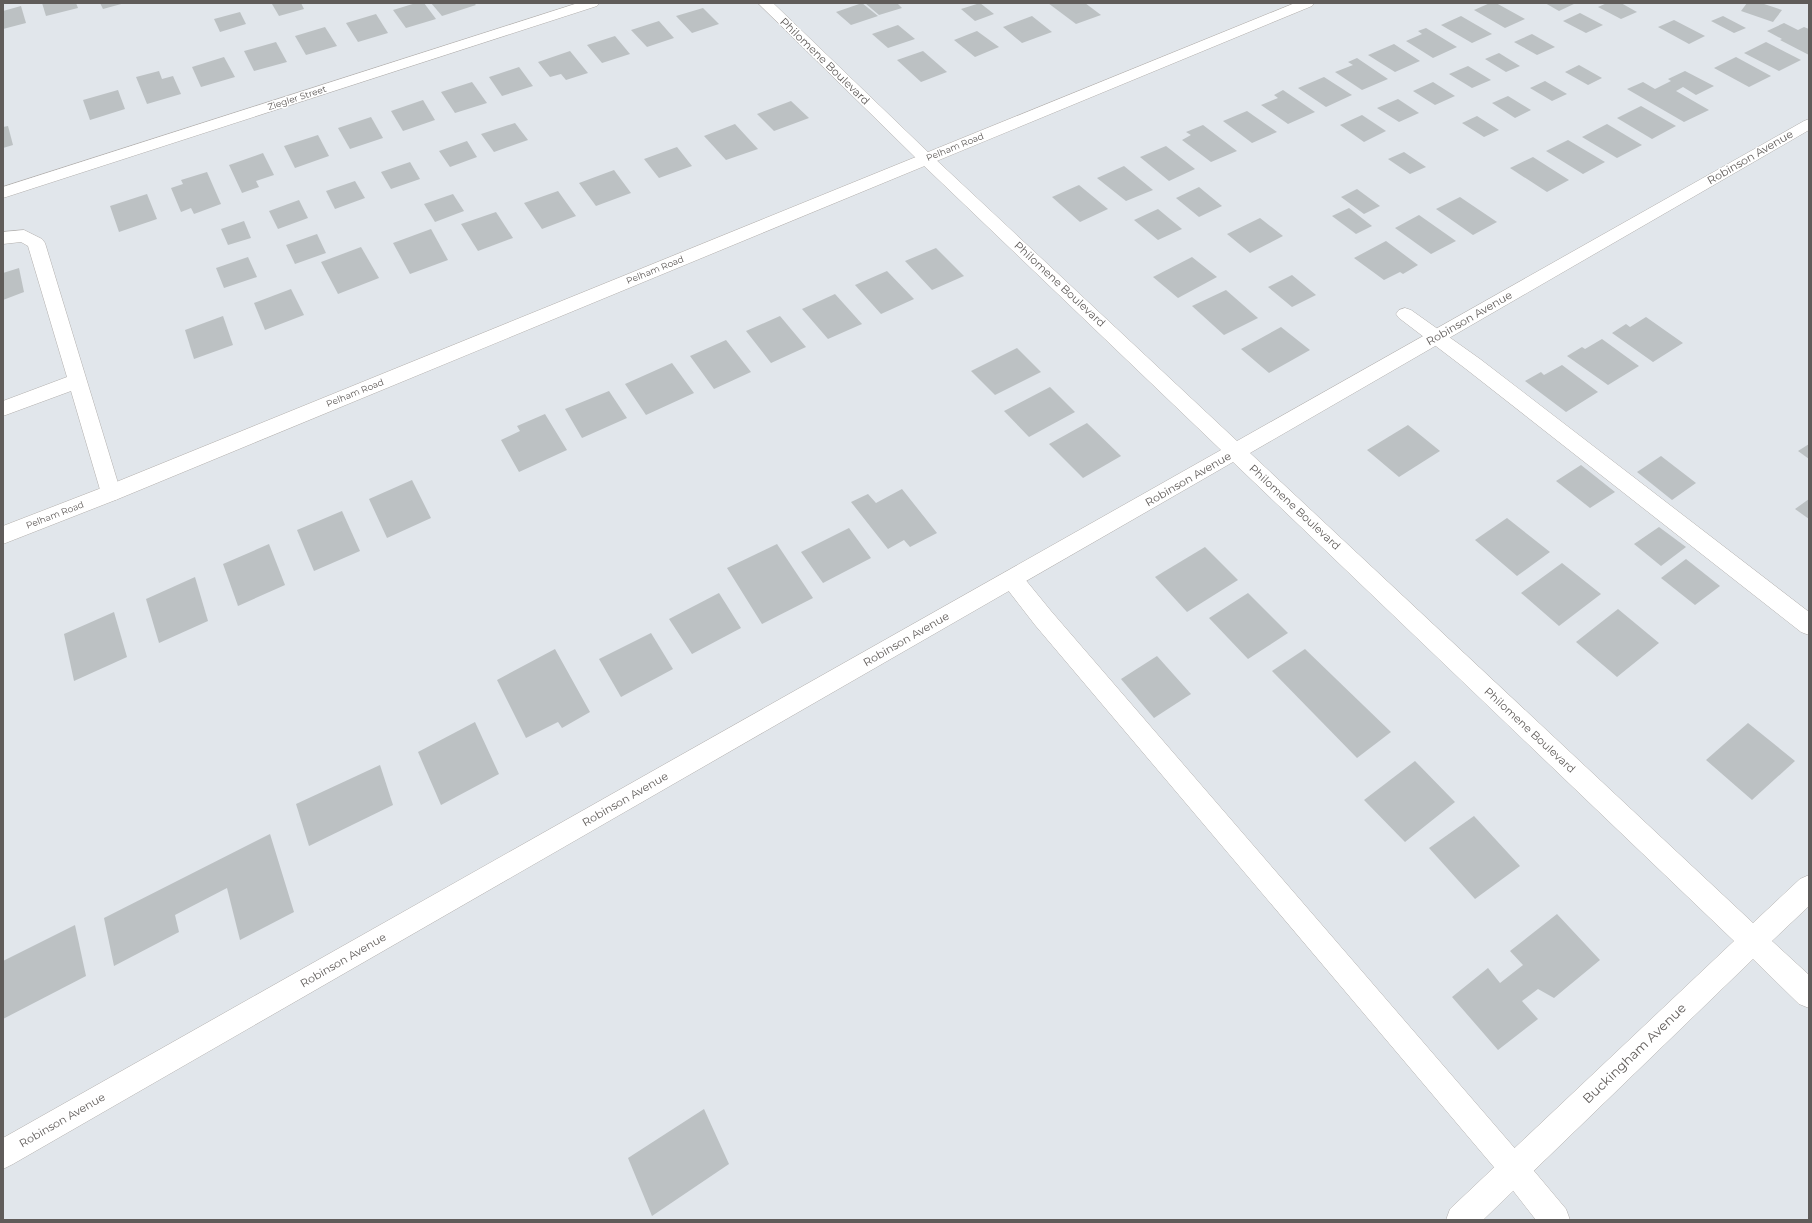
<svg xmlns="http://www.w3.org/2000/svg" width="1812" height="1223" font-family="Montserrat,sans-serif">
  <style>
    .building { fill: #bcc1c3 }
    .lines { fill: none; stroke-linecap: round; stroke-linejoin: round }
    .lane-casing { stroke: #b2afad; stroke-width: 1 }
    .street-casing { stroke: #b2afad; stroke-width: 1 }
    .secondary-casing { stroke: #b3afac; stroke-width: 1 }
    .lane { fill: #fff; fill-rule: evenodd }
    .street { fill: #fff; fill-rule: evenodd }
    .secondary { fill: #fff; fill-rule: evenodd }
    .labels { text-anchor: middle; stroke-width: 3; stroke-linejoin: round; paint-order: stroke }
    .far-street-label { font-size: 9px; fill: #605c5a; stroke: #fff }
    .street-label { font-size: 11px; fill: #605c5a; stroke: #fff }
    .near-street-label { font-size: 13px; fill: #605c5a; stroke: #fff }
  </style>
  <rect width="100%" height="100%" fill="#e1e6eb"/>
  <g class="building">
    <polygon points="42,3 76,3 78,8 46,16"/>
    <polygon points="100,3 125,3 103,9"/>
    <polygon points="274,3 301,3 304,9 279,16 272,4"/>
    <polygon points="416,3 424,3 436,19 406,28 393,10"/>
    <polygon points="431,3 474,3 476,5 442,16"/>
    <polygon points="862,3 878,16 851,25 836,12"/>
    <polygon points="865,3 897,3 902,8 879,15"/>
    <polygon points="980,3 994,14 975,21 961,9"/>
    <polygon points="1048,3 1085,3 1101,15 1076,24"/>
    <polygon points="1490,3 1496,3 1525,19 1505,28 1474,10"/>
    <polygon points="1545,3 1576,3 1559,11"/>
    <polygon points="1607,3 1621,3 1637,12 1621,19 1598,7"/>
    <polygon points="1747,3 1761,3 1782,10 1773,22 1741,11"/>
    <polygon points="21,6 26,23 3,29 3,11"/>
    <polygon points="703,8 719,24 692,33 676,16"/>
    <polygon points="240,12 246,24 220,32 214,19"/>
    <polygon points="1580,13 1603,25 1586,33 1563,21"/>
    <polygon points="376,14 388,33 358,42 346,23"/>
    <polygon points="1032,16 1052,32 1022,43 1003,27"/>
    <polygon points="1461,16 1492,34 1472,43 1441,25"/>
    <polygon points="1723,16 1746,28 1734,33 1711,21"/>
    <polygon points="1674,20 1705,36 1689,44 1658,27"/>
    <polygon points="659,21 674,38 647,47 631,30"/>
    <polygon points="1784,23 1798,30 1804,27 1809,29 1809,55 1780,40 1782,39 1767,31"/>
    <polygon points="898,25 915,39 888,48 872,34"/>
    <polygon points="325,27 337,46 306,55 295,36"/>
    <polygon points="1426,28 1457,47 1433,58 1406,41 1422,34 1418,31"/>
    <polygon points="977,31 999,47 975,57 954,40"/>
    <polygon points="1532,34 1555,47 1537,55 1514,42"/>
    <polygon points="615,36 630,54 602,63 587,45"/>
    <polygon points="276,42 287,62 254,71 244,51"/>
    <polygon points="1766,42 1801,60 1779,71 1744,53"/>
    <polygon points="1394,44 1420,61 1395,72 1368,55"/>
    <polygon points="570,51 588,73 566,80 561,74 550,77 538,62"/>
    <polygon points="923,51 947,72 921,82 897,60"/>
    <polygon points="1499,53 1520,66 1506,72 1485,59"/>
    <polygon points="224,57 235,77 201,87 192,67"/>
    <polygon points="1736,57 1771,76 1749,87 1714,68"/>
    <polygon points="1357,58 1388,79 1362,90 1335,72 1353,65 1348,62"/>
    <polygon points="1579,65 1602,78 1588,85 1565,72"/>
    <polygon points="1468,66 1491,80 1472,88 1449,74"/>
    <polygon points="519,67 533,86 502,96 489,77"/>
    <polygon points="159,71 162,79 173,76 181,94 147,104 136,77"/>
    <polygon points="1685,71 1714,86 1696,95 1683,87 1676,91 1709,110 1684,122 1627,89 1643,82 1655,89 1671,81 1668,79"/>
    <polygon points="1324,77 1352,95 1326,107 1298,88"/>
    <polygon points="1545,81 1567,94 1552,101 1530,88"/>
    <polygon points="472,82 487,103 455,113 441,92"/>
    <polygon points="1433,82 1455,96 1435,105 1413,91"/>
    <polygon points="118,90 125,109 90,120 83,100"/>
    <polygon points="1283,90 1315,112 1288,124 1261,105 1278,98 1274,95"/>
    <polygon points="1508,96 1531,110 1515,118 1492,103"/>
    <polygon points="1398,99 1419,113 1399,122 1377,108"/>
    <polygon points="423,100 435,120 403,131 391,111"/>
    <polygon points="791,101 809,118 774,131 757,114"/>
    <polygon points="1641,106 1676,126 1652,139 1617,118"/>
    <polygon points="1247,111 1277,132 1252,143 1223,121"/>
    <polygon points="1362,115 1386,131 1364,142 1340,125"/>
    <polygon points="1477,116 1499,130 1484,137 1462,123"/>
    <polygon points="371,117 383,138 350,149 338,128"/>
    <polygon points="515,123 528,140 494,152 481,134"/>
    <polygon points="735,124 758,149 726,160 704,136"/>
    <polygon points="1607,124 1642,145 1617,158 1582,137"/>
    <polygon points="1203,125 1237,151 1211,162 1182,140 1191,135 1186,132"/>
    <polygon points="8,126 13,145 3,148 3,127"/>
    <polygon points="318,135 329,156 295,168 284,146"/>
    <polygon points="1568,140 1605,162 1583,174 1546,151"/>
    <polygon points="467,141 477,157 450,167 439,151"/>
    <polygon points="1166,146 1195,169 1169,181 1140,157"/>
    <polygon points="677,147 692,166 659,178 644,159"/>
    <polygon points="1404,152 1426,167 1410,174 1388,159"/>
    <polygon points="263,153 274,175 256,181 259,187 242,193 229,165"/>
    <polygon points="1533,157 1569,180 1547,192 1510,168"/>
    <polygon points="410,162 420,179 391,189 381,172"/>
    <polygon points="1124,166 1153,190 1126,201 1097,178"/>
    <polygon points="614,170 631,193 596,206 579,183"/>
    <polygon points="207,172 221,204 194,214 191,208 181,212 171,188 183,184 181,180"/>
    <polygon points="355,181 365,198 335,209 326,191"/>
    <polygon points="1079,185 1108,209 1080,222 1052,197"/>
    <polygon points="1199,187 1222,206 1199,217 1176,198"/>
    <polygon points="1357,189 1380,206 1364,214 1341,197"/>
    <polygon points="558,191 576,216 542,229 524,203"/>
    <polygon points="147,194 157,219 119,232 110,206"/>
    <polygon points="453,194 464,211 435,222 424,204"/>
    <polygon points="1460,197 1497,222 1473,235 1436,209"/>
    <polygon points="299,200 308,218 278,229 269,211"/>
    <polygon points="1349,208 1372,226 1356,234 1332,216"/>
    <polygon points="1158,209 1182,229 1158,240 1134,220"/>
    <polygon points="496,212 513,238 478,251 461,224"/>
    <polygon points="1419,215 1456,241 1431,254 1395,228"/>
    <polygon points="1260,218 1283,236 1250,253 1227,234"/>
    <polygon points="244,221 251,238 228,245 221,229"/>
    <polygon points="431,229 448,260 410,274 393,243"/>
    <polygon points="317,234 326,253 295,264 286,245"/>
    <polygon points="1386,241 1418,265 1403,274 1400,272 1384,280 1354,258"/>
    <polygon points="361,247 379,278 338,294 321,262"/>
    <polygon points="936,248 964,276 932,290 905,261"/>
    <polygon points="248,257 257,277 224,288 216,268"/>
    <polygon points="1192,257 1217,277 1178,298 1153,277"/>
    <polygon points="19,268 24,292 3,300 3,273"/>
    <polygon points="887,271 914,299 881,314 855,285"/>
    <polygon points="1292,275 1316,295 1292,307 1268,287"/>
    <polygon points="291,289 304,315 265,330 254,303"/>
    <polygon points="1226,290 1258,318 1224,335 1192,306"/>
    <polygon points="835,294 862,324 828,339 802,309"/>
    <polygon points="223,316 233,345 194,359 185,330"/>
    <polygon points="780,316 806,347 771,363 746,331"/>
    <polygon points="1646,317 1683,343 1653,362 1612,333 1626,324 1630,327"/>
    <polygon points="1281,327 1310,350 1269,373 1241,349"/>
    <polygon points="1602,339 1639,366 1608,385 1567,356 1582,347 1585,349"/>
    <polygon points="726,340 751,372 714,389 690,356"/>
    <polygon points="1017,348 1041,372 995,395 971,371"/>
    <polygon points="672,363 694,393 646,415 625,384"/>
    <polygon points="1562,365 1598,392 1566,412 1525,381 1541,372 1544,375"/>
    <polygon points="1050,387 1075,412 1029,437 1004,411"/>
    <polygon points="609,391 627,418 582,438 565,409"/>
    <polygon points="545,414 567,450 519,472 501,440 520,431 517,426"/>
    <polygon points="1087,423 1121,456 1083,478 1049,444"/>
    <polygon points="1408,425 1440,451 1399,477 1367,450"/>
    <polygon points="1809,444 1809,459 1798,451"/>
    <polygon points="1661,456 1696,483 1672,500 1637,472"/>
    <polygon points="1581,465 1615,492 1590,508 1556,481"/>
    <polygon points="412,480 431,518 387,538 369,499"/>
    <polygon points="902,489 937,533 910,547 904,540 888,549 851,502 868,494 876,503"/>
    <polygon points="1809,499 1809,519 1795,509"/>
    <polygon points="342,511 360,551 314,571 297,530"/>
    <polygon points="1507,518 1550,552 1517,576 1475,540"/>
    <polygon points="1659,527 1686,547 1661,566 1634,544"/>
    <polygon points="849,528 871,558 823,583 801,552"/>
    <polygon points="269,544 285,585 238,606 223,564"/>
    <polygon points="777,544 813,598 762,624 727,568"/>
    <polygon points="1205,547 1238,580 1187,612 1155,577"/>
    <polygon points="1686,559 1720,586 1695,605 1661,578"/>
    <polygon points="1562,563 1601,594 1559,626 1521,593"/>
    <polygon points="195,577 208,621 159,643 146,599"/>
    <polygon points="719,593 741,628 692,654 669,619"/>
    <polygon points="1248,593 1288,633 1248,659 1209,618"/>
    <polygon points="1618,609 1659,643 1617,677 1576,642"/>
    <polygon points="114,612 127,657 74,681 64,634"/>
    <polygon points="651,633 673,669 621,697 599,659"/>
    <polygon points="555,649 590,712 562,728 558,722 526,738 497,680"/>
    <polygon points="1305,649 1391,732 1357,758 1272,671"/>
    <polygon points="1157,656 1191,694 1154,718 1121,679"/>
    <polygon points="475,722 499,774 441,805 418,752"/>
    <polygon points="1748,723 1795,761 1752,800 1706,760"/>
    <polygon points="1415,761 1455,802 1405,842 1364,800"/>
    <polygon points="380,765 393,805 309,846 296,804"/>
    <polygon points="1474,816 1520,866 1475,899 1429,848"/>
    <polygon points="270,834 294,912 240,940 227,888 175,915 179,932 114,966 104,918"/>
    <polygon points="1557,914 1600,960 1554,998 1538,989 1522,1001 1538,1019 1498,1050 1452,997 1488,968 1500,983 1523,965 1510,951"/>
    <polygon points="75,925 86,976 3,1019 3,961"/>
    <polygon points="704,1109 729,1164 652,1216 628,1158"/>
  </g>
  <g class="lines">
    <g class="lane-casing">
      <g id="lane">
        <polygon points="24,230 42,239 45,243 121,493 118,499 111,501 104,499 101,493 71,391 3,416 3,401 67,377 28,246 21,242 3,244 3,232"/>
        <polygon points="1405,308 1411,310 1480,359 1809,612 1809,635 1801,632 1466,369 1399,318 1396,314 1399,310"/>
        <polygon points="1012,570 1020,573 1051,611 1524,1159 1566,1209 1570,1220 1536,1220 1504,1179 1035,625 1004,585 1001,579 1004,573"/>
      </g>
    </g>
    <g class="street-casing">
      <g id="street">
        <polygon points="578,3 599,3 597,6 3,198 3,187"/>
        <polygon points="758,3 773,3 932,156 1237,441 1804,121 1809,119 1809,130 1250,453 1753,923 1800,879 1809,875 1809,906 1772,941 1809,975 1809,1008 1799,1004 1753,959 1483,1220 1446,1220 1450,1209 1734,941 1233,462 13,1164 3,1169 3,1138 1221,450 920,162"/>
      </g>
    </g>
    <g class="secondary-casing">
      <polygon id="secondary" points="1295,3 1314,3 1312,6 118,499 3,544 3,526 104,487"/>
    </g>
    <use href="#lane" class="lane"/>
    <use href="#street" class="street"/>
    <use href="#secondary" class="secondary"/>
  </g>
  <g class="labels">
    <g class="far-street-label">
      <text transform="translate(297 98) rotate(-18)" y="3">Ziegler Street</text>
      <text transform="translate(955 147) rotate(-22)" y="3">Pelham Road</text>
      <text transform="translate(655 270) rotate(-22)" y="3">Pelham Road</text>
      <text transform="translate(355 393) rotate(-22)" y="3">Pelham Road</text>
      <text transform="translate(55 515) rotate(-21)" y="3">Pelham Road</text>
    </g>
    <g class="street-label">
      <text transform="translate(825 61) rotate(44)" y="4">Philomene Boulevard</text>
      <text transform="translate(1750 157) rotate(-30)" y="4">Robinson Avenue</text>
      <text transform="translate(1060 284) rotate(43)" y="4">Philomene Boulevard</text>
      <text transform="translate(1469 318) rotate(-30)" y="4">Robinson Avenue</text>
      <text transform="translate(1188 479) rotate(-30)" y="4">Robinson Avenue</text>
      <text transform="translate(1295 507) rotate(43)" y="4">Philomene Boulevard</text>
      <text transform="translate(906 639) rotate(-30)" y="4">Robinson Avenue</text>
      <text transform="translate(1530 730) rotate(43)" y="4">Philomene Boulevard</text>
      <text transform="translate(625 799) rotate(-30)" y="4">Robinson Avenue</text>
      <text transform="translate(343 960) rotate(-30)" y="4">Robinson Avenue</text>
      <text transform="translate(62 1120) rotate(-30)" y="4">Robinson Avenue</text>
    </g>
    <g class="near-street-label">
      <text transform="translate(1634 1053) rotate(-44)" y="5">Buckingham Avenue</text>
    </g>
  </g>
  <rect width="1812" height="1223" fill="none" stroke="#605c5a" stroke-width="8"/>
</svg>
